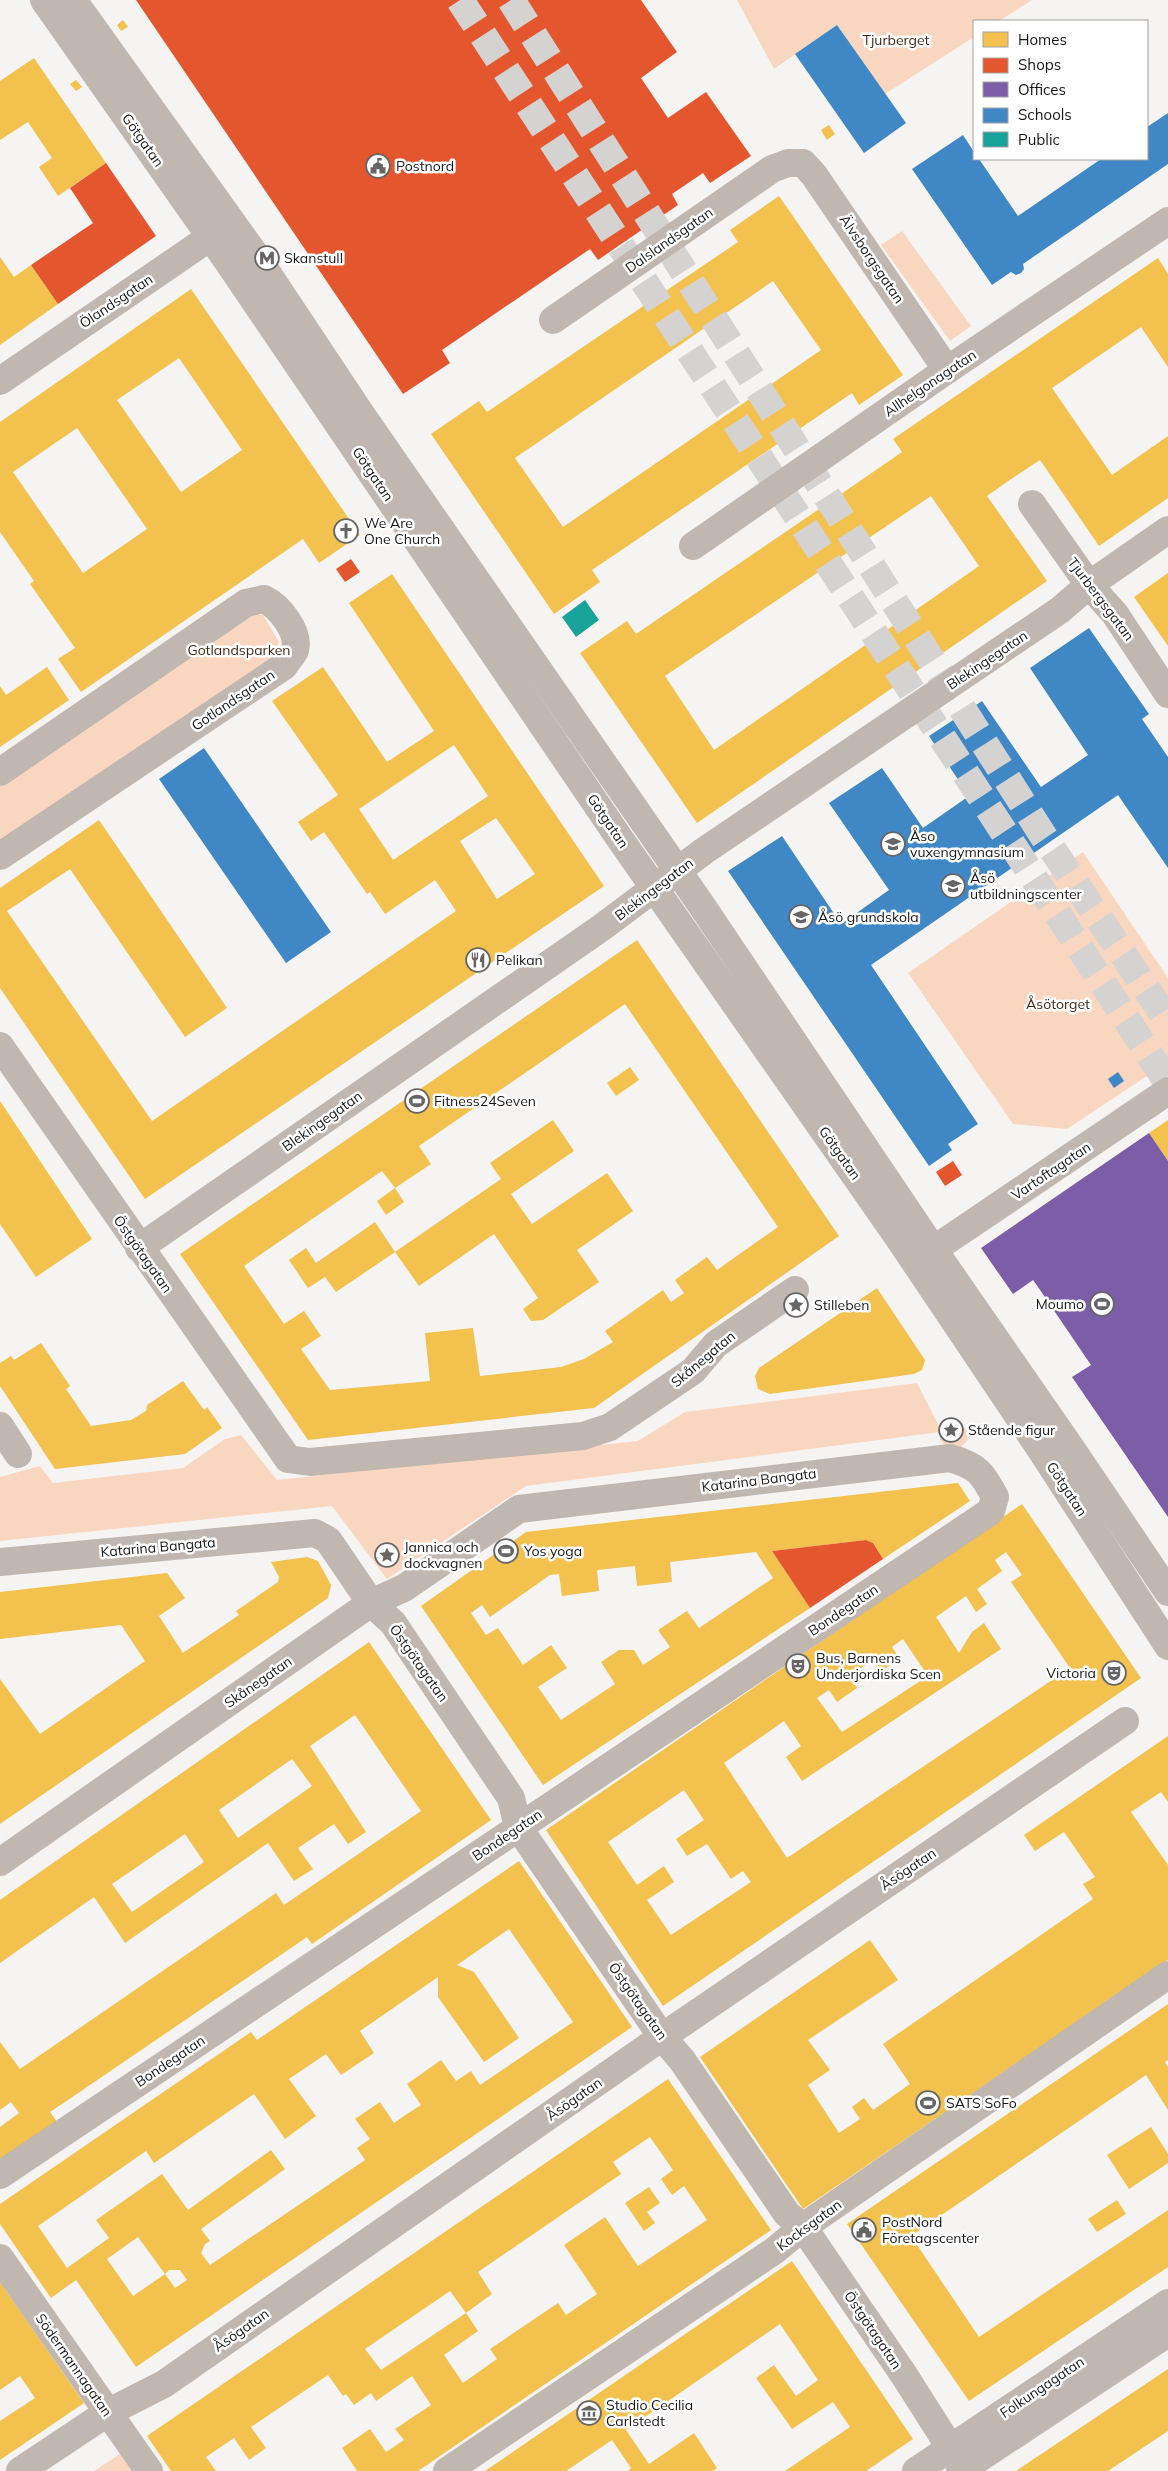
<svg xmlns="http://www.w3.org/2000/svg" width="1168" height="2471" font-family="Mulish,sans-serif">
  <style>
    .green { fill: #f9d6bf }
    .homes { fill: #f2c14e; fill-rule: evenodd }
    .shops { fill: #e4572e }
    .offices { fill: #7b5ea7 }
    .schools { fill: #3f88c5 }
    .public { fill: #17a398 }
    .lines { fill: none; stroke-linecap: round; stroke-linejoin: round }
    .highway-tunnel { stroke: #d5d3d1; stroke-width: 28; stroke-dasharray: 28 14; stroke-linecap: butt }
    .minor { stroke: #c0b7b1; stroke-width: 28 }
    .labels { text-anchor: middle; stroke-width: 5; stroke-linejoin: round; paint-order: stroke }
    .park-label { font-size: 14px; fill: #452712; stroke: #fff }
    .street-label { font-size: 14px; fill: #181717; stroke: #fff }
    .poi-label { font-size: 14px; fill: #181717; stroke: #fff; text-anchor: start }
  </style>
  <rect width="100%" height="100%" fill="#f6f4f2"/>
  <g class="green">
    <polygon points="737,0 1032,0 999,21 974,21 974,37 885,94 837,25 774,69"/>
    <polygon points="902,231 971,326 950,341 881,245"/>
    <polygon points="242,614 263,615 279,642 271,661 0,841 0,780"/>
    <polygon points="1083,852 1168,978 1168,1062 1067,1129 1013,1124 908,973"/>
    <polygon points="917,1383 940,1428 950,1422 959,1421 966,1430 968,1440 960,1448 947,1448 940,1440 940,1432 526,1486 387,1579 332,1506 0,1541 0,1477 40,1466 53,1483 183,1468 225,1439 241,1435 277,1480 638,1441 685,1412"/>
    <polygon points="120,2454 132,2471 94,2471"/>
  </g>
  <g class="homes">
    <polygon points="123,20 128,27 121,31 117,25"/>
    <polygon points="34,58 106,163 58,196 39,167 52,158 28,122 0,140 0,81"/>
    <polygon points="76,80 82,87 76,91 70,84"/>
    <polygon points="829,125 835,134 827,140 821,130"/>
    <path d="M779,196L903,375L859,405L852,393L663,522L592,570L600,582L554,614L431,434L479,401L487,412L738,242L730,230ZM773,281L821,350L563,527L515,458Z"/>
    <polygon points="0,257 14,277 31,265 58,304 0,345"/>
    <path d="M1158,258L1168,274V367L1141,327L1052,388L1112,475L1168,436V498L1099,546L1040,460L1014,477L987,496L1047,581L697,823L580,653L627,621L636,634L844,492L902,452L893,439ZM931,496L979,566L714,750L665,676Z"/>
    <path d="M191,289L360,535L319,563L303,539L81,692L58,659L75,648L30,584L34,581L0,532V422ZM179,358L242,450L181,492L117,400ZM77,428L147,529L83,573L13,472Z"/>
    <polygon points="1168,573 1168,646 1134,597"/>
    <path d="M392,574L604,886L145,1199L0,988V888L99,820L227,1008L185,1037L70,869L7,911L152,1121L456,911L435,880L385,914L370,892L367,894L324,832L311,841L298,822L338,795L272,701L323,667L387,762L434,731L349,603ZM454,745L488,796L393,860L359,809ZM496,818L535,874L497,899L460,841Z"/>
    <polygon points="47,667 69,700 0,747 0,686 6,695"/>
    <path d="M637,940L839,1236L594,1408L308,1440L180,1254ZM625,1004L778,1227L717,1270L707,1257L675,1280L684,1293L671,1302L663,1290L605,1331L613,1342L584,1359L561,1367L480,1376L473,1328L425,1333L430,1381L330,1390L301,1349L321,1336L304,1311L284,1324L244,1266L382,1171L395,1188L431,1164L419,1146Z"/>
    <polygon points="630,1067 639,1080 616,1096 607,1083"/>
    <polygon points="0,1101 92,1239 36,1277 0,1224"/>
    <polygon points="553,1120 574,1151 511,1194 532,1224 607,1173 633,1211 577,1250 599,1282 543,1320 531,1321 523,1309 538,1298 494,1234 419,1286 395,1252 501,1179 490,1163"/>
    <polygon points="1168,1120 1168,1161 1149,1133"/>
    <polygon points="395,1188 404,1202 386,1215 377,1201"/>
    <polygon points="375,1222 395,1252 336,1292 325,1277 308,1288 289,1260 306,1248 316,1263"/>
    <polygon points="1119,1238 1149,1282 1168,1268 1168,1337 1103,1382 1085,1356 1124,1329 1080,1265"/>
    <polygon points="877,1288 925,1360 922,1370 914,1374 770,1394 758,1389 755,1376 759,1368"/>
    <polygon points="41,1343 70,1386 66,1389 91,1426 131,1420 146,1411 147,1405 183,1381 204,1410 207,1407 222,1428 185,1454 55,1469 0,1386 0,1363 11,1356 14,1360"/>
    <path d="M958,1483L970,1501L883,1559L873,1543L866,1540L772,1551L810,1608L543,1785L421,1606L526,1532ZM756,1552L773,1578L699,1628L687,1611L658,1630L670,1647L643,1665L634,1650H619L601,1662L615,1684L561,1720L538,1687L567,1668L551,1645L523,1665L498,1628L486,1635L471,1613L482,1605L490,1617L550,1575L559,1574L562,1596L599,1591L597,1570L635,1566L637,1586L672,1582L670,1562Z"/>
    <path d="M1022,1504L1141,1678L663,2006L546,1830ZM1006,1552L1022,1575L1011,1582L1070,1668L787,1858L724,1763L784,1721L801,1746L786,1757L802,1781L1001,1649L984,1623L972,1632L959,1653L936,1617L966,1596L976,1612L987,1604L977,1589L1002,1571L995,1560ZM903,1639L928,1676L842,1732L817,1698L829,1690L837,1702L857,1688L849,1676L872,1661L880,1672L900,1659L892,1647ZM684,1790L704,1820L676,1839L687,1856L707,1844L731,1879L743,1871L751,1882L671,1935L647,1900L674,1882L664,1866L637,1885L608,1842Z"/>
    <polygon points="307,1557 318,1561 331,1585 328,1598 0,1824 0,1679 40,1734 145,1661 121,1625 0,1639 0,1592 167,1573 185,1598 159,1616 183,1653 239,1615 236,1611 278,1582 279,1577 271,1562"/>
    <path d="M369,1642L491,1820L312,1944L307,1937L65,2102L50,2112L57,2122L0,2161V2127L19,2113L11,2102L0,2110V2042L20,2069L276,1893L284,1905L421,1811L355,1715L310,1746L366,1832L348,1844L334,1824L298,1848L313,1869L294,1881L268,1843L125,1943L94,1897L0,1963V1900ZM292,1759L312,1786L238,1838L219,1810ZM185,1834L204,1862L132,1912L112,1884Z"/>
    <polygon points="1168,1736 1168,1802 1161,1792 1131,1812 1168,1865 1168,1960 803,2209 700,2057 870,1940 898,1980 808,2040 830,2070 808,2085 839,2133 860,2119 852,2107 864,2098 873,2110 910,2084 883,2044 1093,1899 1083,1884 1095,1877 1064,1832 1035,1851 1024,1835"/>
    <path d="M519,1861L632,2027L136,2367L76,2280L51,2298L0,2224V2204L251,2032L257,2040ZM509,1929L573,2022L480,2085L471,2071L456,2081L441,2060L407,2084L421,2105L407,2114L394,2123L380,2102L355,2119L370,2139L357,2148L365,2160L210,2265L201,2253L205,2244L210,2241L201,2229L285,2169L271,2150L188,2210L162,2174L96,2220L109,2238L67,2268L38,2226L146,2151L154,2163L254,2094L285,2139L316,2116L289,2079L326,2054L341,2075L374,2053L360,2031L438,1977V1997L484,2062L519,2038L474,1972L457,1965ZM138,2237L165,2274L133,2296L107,2259ZM169,2270H180L187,2280L175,2288L165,2274Z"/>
    <polygon points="1168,2004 1168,2060 1165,2062 1168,2067 1168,2110 1146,2075 911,2236 979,2337 1168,2210 1168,2267 969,2401 847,2224"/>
    <path d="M668,2079L771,2230L418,2471H357L342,2448L370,2429L386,2452L404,2440L395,2429L431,2405L412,2376L376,2401L371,2393L354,2405L346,2394L343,2396L328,2375L251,2427L266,2448L249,2460L234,2438L206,2457L216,2471H171L147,2436ZM650,2137L673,2170L661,2179L672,2195L684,2186L707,2220L638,2266L605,2217L564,2245L597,2294L566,2315L558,2303L490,2349L497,2359L463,2383L444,2355L478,2331L466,2313L381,2370L365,2349L450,2291L466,2313L492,2294L478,2272L621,2174L613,2162Z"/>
    <polygon points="1151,2127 1168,2154 1168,2163 1129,2189 1107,2155"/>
    <polygon points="649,2187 660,2203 647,2212 655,2223 644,2231 625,2203"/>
    <polygon points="1117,2200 1126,2214 1097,2232 1088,2219"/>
    <polygon points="792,2261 913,2439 866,2471 785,2471 850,2427 833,2402 792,2429 756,2378 774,2365 796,2396 818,2380 780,2324 626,2430 649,2464 694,2433 717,2468 712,2471 628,2471 631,2468 612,2440 566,2471 485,2471"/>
    <polygon points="0,2282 84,2403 0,2460 0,2421 35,2398 20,2376 0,2390"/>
    <polygon points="1168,2369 1168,2431 1108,2471 1016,2471"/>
  </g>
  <g class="shops">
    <polygon points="136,0 641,0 677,52 641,78 668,118 706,92 751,156 710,183 703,173 672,194 678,205 598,260 590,249 442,350 450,363 403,394"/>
    <polygon points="106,163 156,236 58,304 31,265 93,223 70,188"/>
    <polygon points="351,559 360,572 345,582 336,569"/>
    <polygon points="953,1161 962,1175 945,1186 936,1172"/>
    <polygon points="866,1540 873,1543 883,1559 810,1608 772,1551"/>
  </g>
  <polygon class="offices" points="1149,1133 1168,1161 1168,1517 1072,1377 1091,1365 1038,1287 1033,1280 1013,1294 981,1248"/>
  <g class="schools">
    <polygon points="837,25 906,123 864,153 795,54"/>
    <polygon points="1168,113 1168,164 1023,264 1024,269 1021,273 1016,275 1011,272 992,285 912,169 963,135 974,152 974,159 979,159 1018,216 1101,159 1147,159 1147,127"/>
    <polygon points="1089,628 1149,714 1142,719 1168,757 1168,868 1118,795 871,965 978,1124 948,1144 952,1150 929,1166 728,871 782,836 841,924 889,890 829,803 882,768 923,828 969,796 929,736 982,701 1041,787 1088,755 1030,668"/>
    <polygon points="204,748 331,932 286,963 159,779"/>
    <polygon points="1118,1072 1124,1081 1114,1088 1108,1079"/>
  </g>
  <polygon class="public" points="585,600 599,620 576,637 562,617"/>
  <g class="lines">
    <g class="highway-tunnel">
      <polyline points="460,0 1168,1083"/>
      <polyline points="511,0 1044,837 1168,1021"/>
    </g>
    <g class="minor">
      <polyline points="44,0 224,256 620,839 900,1240 1041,1450 1168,1646"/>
      <polyline points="73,0 254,253 361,414 700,903 931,1246 1073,1451 1168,1592"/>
      <polyline points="553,320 772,169 788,163 803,163 814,175 947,370"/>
      <polyline points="0,381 225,227"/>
      <polyline points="1032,504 1089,585 1115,614 1168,694"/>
      <polyline points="693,546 947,370 1168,221"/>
      <path d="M0,772L246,603L264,599C279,606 300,632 295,650C293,655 287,661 284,666L0,856"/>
      <polyline points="0,1046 288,1459 310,1462 583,1436 610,1427 693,1371 716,1344 795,1290"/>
      <polyline points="139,1248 601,928 704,851 1060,610 1089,585 1168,530"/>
      <polyline points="933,1250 1168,1091"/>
      <polyline points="0,1426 18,1454"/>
      <polyline points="0,1562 315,1533 328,1540 371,1603 393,1623 511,1798 518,1827 662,2037 682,2060 787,2214 803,2227 904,2375 965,2471"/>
      <path d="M0,1862L371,1603L404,1588L519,1509L950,1458C977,1466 982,1472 995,1497L991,1511L0,2175"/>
      <polyline points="0,2258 149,2471"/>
      <polyline points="20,2471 107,2413 164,2384 662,2037 1125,1721"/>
      <polyline points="447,2471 774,2251 803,2227 1168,1975"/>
      <polyline points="916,2471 1168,2303"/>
      <polyline points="960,2471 1168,2333"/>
    </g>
  </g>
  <defs>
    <g id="civic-ring" transform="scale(1.25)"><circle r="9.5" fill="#fff" stroke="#666464" stroke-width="1.5"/><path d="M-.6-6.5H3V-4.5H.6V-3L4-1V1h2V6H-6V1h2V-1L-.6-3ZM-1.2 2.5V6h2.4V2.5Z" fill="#666464"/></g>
    <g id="metro-ring" transform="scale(1.25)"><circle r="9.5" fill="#fff" stroke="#666464" stroke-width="1.5"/><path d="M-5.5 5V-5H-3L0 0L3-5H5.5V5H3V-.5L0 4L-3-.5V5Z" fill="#666464"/></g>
    <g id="church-ring" transform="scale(1.25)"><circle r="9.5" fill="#fff" stroke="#666464" stroke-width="1.5"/><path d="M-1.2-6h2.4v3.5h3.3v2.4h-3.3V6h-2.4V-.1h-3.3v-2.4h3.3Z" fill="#666464"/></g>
    <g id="school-ring" transform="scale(1.25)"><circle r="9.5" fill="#fff" stroke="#666464" stroke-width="1.5"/><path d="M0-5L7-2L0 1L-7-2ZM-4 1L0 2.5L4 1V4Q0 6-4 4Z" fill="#666464"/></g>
    <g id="restaurant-ring" transform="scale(1.25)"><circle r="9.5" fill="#fff" stroke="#666464" stroke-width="1.5"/><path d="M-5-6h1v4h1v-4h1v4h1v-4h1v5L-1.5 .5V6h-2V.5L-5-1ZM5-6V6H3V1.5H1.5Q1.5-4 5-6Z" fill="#666464"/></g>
    <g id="stadium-ring" transform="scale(1.25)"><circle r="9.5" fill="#fff" stroke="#666464" stroke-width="1.5"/><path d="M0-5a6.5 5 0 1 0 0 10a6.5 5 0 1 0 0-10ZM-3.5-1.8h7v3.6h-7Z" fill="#666464"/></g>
    <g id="sight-ring" transform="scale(1.25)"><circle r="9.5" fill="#fff" stroke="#666464" stroke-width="1.5"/><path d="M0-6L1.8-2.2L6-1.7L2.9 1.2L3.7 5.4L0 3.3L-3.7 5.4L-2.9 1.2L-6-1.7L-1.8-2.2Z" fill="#666464"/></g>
    <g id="theatre-ring" transform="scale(1.25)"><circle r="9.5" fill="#fff" stroke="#666464" stroke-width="1.5"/><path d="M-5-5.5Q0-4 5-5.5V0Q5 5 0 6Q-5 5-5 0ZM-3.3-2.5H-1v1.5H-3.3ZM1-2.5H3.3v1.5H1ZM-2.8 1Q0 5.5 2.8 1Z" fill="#666464"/></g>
    <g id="museum-ring" transform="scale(1.25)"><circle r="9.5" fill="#fff" stroke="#666464" stroke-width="1.5"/><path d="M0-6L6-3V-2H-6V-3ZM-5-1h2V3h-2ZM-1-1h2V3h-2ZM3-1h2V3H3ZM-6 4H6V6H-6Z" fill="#666464"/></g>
  </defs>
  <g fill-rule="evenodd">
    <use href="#civic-ring" x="378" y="166"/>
    <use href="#metro-ring" x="267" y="258"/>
    <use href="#church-ring" x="346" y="531"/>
    <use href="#school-ring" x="893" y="844"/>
    <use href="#school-ring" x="953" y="886"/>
    <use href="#school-ring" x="801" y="917"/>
    <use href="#restaurant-ring" x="478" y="960"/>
    <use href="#stadium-ring" x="417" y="1101"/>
    <use href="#stadium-ring" x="1102" y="1304"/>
    <use href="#sight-ring" x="796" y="1305"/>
    <use href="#sight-ring" x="951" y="1430"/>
    <use href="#stadium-ring" x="506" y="1551"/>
    <use href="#sight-ring" x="387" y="1555"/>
    <use href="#theatre-ring" x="798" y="1666"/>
    <use href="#theatre-ring" x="1114" y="1673"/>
    <use href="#stadium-ring" x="928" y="2103"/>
    <use href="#civic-ring" x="864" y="2230"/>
    <use href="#museum-ring" x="589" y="2413"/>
  </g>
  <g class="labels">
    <g class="park-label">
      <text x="896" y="45">Tjurberget</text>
      <text x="239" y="655">Gotlandsparken</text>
      <text x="1058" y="1009">Åsötorget</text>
    </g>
    <g class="street-label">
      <text transform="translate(143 140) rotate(55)" y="5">Götgatan</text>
      <text transform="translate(669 240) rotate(-35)" y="5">Dalslandsgatan</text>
      <text transform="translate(872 259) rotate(56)" y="5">Älvsborgsgatan</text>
      <text transform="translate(116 301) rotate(-34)" y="5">Ölandsgatan</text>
      <text transform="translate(930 383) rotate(-34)" y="5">Allhelgonagatan</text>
      <text transform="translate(373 474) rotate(56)" y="5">Götgatan</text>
      <text transform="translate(1101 599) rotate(53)" y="5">Tjurbergsgatan</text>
      <text transform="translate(987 660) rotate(-34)" y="5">Blekingegatan</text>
      <text transform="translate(233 700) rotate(-34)" y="5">Gotlandsgatan</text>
      <text transform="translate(608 821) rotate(56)" y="5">Götgatan</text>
      <text transform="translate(654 889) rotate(-37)" y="5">Blekingegatan</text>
      <text transform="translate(322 1121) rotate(-35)" y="5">Blekingegatan</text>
      <text transform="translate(840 1153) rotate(55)" y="5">Götgatan</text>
      <text transform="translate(1051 1171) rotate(-34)" y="5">Vartoftagatan</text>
      <text transform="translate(143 1254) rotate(55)" y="5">Östgötagatan</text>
      <text transform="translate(703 1359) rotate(-40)" y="5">Skånegatan</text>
      <text transform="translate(759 1480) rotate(-7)" y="5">Katarina Bangata</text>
      <text transform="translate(1067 1489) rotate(57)" y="5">Götgatan</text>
      <text transform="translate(158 1547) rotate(-5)" y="5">Katarina Bangata</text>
      <text transform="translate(843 1610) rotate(-34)" y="5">Bondegatan</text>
      <text transform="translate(419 1663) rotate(55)" y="5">Östgötagatan</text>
      <text transform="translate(258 1682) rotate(-35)" y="5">Skånegatan</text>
      <text transform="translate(507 1835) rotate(-34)" y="5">Bondegatan</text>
      <text transform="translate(908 1869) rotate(-34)" y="5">Åsögatan</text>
      <text transform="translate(638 2001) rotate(55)" y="5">Östgötagatan</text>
      <text transform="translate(170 2061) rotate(-34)" y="5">Bondegatan</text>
      <text transform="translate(574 2099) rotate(-35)" y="5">Åsögatan</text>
      <text transform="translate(809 2225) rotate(-36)" y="5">Kocksgatan</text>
      <text transform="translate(241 2330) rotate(-35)" y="5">Åsögatan</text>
      <text transform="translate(873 2330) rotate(56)" y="5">Östgötagatan</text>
      <text transform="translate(74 2365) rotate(55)" y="5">Södermannagatan</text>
      <text transform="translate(1042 2387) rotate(-34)" y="5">Folkungagatan</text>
    </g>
    <g class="poi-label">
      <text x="396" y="171">Postnord</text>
      <text x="284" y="263">Skanstull</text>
      <text x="364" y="528">We Are<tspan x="364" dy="16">One Church</tspan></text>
      <text x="910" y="841">Åso<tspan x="910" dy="16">vuxengymnasium</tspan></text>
      <text x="970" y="883">Åsö<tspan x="970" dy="16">utbildningscenter</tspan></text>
      <text x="818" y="922">Åsö grundskola</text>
      <text x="496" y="965">Pelikan</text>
      <text x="434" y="1106">Fitness24Seven</text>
      <text x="1084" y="1309" text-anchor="end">Moumo</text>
      <text x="814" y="1310">Stilleben</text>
      <text x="968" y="1435">Stående figur</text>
      <text x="404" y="1552">Jannica och<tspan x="404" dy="16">dockvagnen</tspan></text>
      <text x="524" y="1556">Yos yoga</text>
      <text x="816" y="1663">Bus, Barnens<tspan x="816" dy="16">Underjordiska Scen</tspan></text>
      <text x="1096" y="1678" text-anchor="end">Victoria</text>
      <text x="946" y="2108">SATS SoFo</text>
      <text x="882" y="2227">PostNord<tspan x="882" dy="16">Företagscenter</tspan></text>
      <text x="606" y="2410">Studio Cecilia<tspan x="606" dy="16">Carlstedt</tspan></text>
    </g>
  </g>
  <rect x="973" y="20" width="175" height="140" fill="#ffffff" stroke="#a3a2a2"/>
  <rect x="983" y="32" width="25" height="15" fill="#f2c14e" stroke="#a3a2a2"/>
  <text x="1018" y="45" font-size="15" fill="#181717">Homes</text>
  <rect x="983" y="58" width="25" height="15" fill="#e4572e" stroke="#a3a2a2"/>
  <text x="1018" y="70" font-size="15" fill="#181717">Shops</text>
  <rect x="983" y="82" width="25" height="15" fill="#7b5ea7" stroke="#a3a2a2"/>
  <text x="1018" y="95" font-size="15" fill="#181717">Offices</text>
  <rect x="983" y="108" width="25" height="15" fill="#3f88c5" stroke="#a3a2a2"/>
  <text x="1018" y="120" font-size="15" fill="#181717">Schools</text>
  <rect x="983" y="132" width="25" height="15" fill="#17a398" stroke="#a3a2a2"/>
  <text x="1018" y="145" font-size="15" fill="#181717">Public</text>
</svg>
